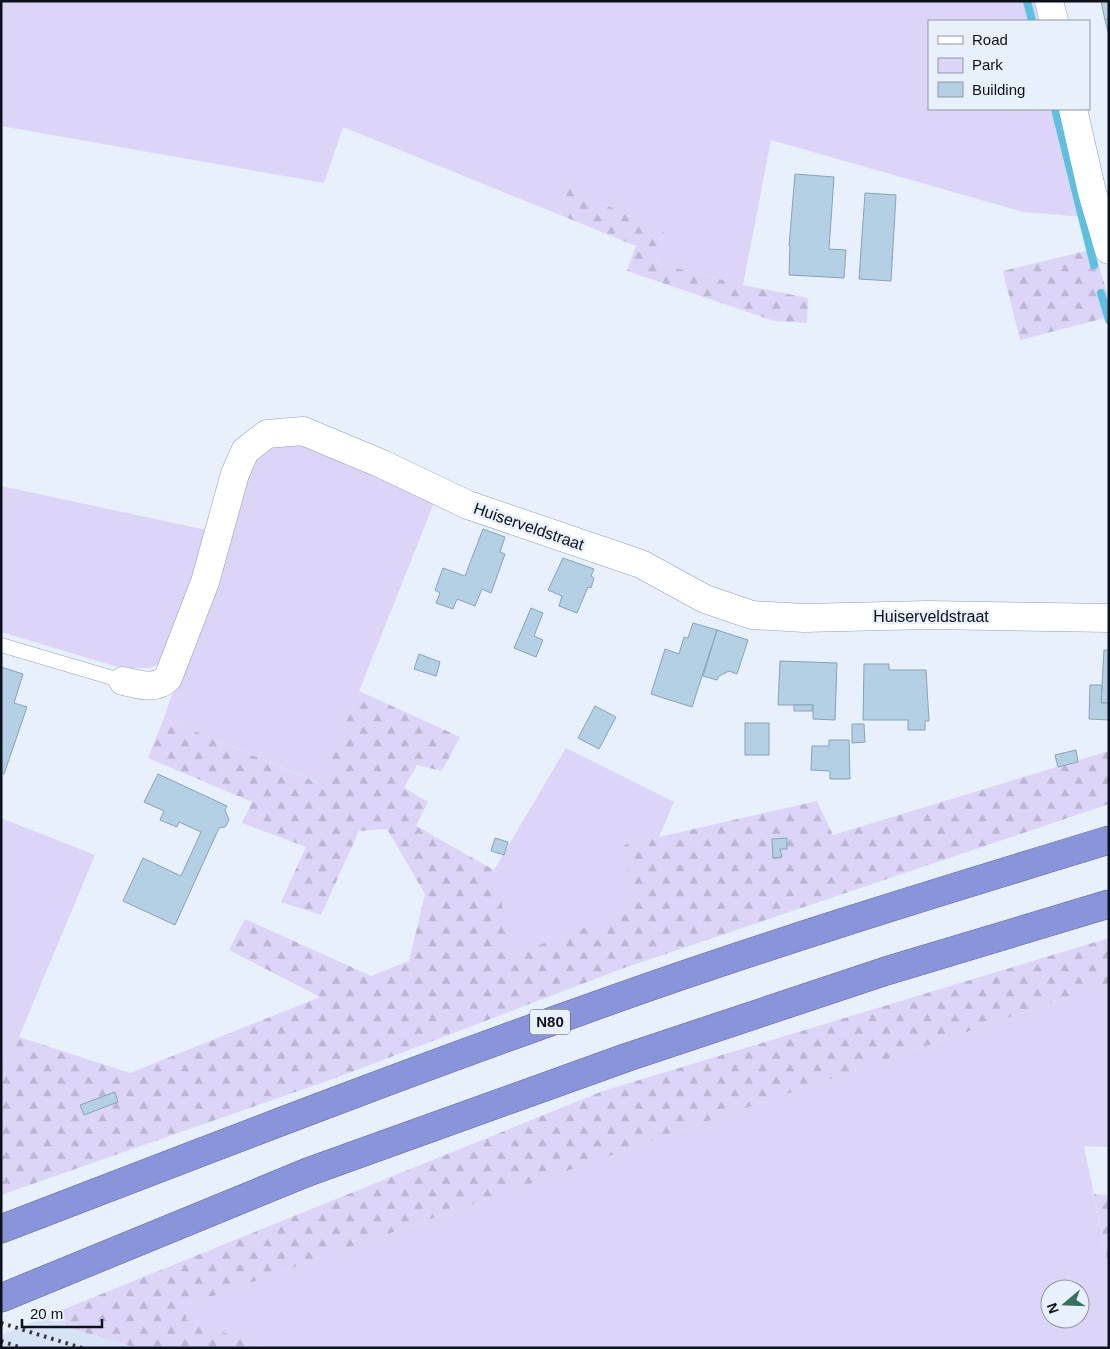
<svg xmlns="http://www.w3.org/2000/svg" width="1110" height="1349" font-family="Helvetica,sans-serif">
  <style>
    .built { fill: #d7e4f8 }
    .green { fill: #dcd5f7; fill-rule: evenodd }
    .forest { fill: url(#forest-firs) }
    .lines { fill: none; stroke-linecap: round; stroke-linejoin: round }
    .stream { stroke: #5bc1e0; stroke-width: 8 }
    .building { fill: #b3d0e4; stroke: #88a3b6 }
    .lane-casing { stroke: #8e9fb8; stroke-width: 15 }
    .street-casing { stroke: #8e9fb8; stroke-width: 29 }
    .highway-casing { stroke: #5e6698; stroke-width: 29 }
    .lane { stroke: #fff; stroke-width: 14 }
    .street { stroke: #fff; stroke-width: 28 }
    .highway { stroke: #8a94db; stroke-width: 28 }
    .rail { stroke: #30363f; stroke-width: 4; stroke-dasharray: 2.5 5; stroke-linecap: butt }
    .labels { text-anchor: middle; stroke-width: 5; stroke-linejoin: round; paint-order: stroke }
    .shield { fill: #e8f0fb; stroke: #4e555e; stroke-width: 1 }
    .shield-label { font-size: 15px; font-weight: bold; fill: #0c121b }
    .street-label { font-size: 16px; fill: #0c121b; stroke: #e8f0fb }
  </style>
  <defs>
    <pattern id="forest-firs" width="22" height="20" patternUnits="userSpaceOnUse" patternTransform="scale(1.25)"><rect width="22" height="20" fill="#dcd5f7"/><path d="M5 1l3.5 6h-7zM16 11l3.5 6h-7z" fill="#bcb6d3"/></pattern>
  </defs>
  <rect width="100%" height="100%" fill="#e8f0fb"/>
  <polygon class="built" points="52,1314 69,1328 137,1348 1,1348 1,1335"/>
  <g class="green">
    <polygon points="1,1 1034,1 1039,21 929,21 929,109 1060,109 1086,217 1023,212 771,140 743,285 656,263 664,232 568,187 560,215 343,127 324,183 1,126"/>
    <polygon points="284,438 436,498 322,784 164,718 252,458"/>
    <polygon points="1,486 211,531 165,662 149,668 121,668 1,632"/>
    <polygon points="566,748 674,802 659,837 625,846 634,909 512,956 494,870"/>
    <polygon points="1,818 95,855 1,1080"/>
    <path d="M1109,983V1147L1084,1146L1109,1269V1348H271L185,1320L190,1304L711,1120ZM1050,1289H1080V1319H1050Z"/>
  </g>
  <g class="forest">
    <polygon points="568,187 664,232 656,263 743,285 808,298 807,323 774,321 627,271 636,246 560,215"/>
    <polygon points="1094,249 1109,299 1109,317 1020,340 1003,271"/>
    <polygon points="359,691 460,737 442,771 417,765 404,788 428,802 416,826 494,870 513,955 634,909 624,845 817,801 833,835 1109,751 1109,804 624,968 341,1076 1,1195 1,1080 19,1037 130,1073 320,997 229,950 245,919 371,976 409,961 425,894 387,829 359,831 321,915 281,902 306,847 242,823 252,802 148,758 164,718 321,784"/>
    <polygon points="1109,938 1109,983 711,1120 190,1304 186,1320 271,1348 137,1348 69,1328 52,1314 603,1091"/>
    <polygon points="1094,1194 1109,1195 1109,1269"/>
  </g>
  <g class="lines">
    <g class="stream">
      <polyline points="1027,1 1032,21"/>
      <polyline points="1055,109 1094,265"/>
      <polyline points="1101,293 1109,320"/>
    </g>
  </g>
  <g class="building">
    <polygon points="1101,1 1109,1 1109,19 1105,20"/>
    <polygon points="1109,19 1109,36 1105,20"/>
    <polygon points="795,174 834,177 829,249 846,250 844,278 789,275 790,246 789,246"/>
    <polygon points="865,193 896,195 891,281 859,279"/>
    <polygon points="483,529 505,537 500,552 505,554 491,593 482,589 475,606 457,599 453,609 436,603 440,593 435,590 443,568 465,576"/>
    <polygon points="563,558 594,569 591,576 594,578 591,588 588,587 577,613 559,606 562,596 548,590"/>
    <polygon points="531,608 543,613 534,636 543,640 536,657 514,648"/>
    <polygon points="693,623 717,630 692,707 651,694 665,649 679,654 684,637 688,638"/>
    <polygon points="717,630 748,640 737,674 729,671 719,676 717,680 703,676"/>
    <polygon points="1104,650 1109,650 1109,703 1101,703"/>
    <polygon points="419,654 440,662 436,676 414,669"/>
    <polygon points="780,661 837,663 835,720 813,719 813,705 778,705"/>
    <polygon points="864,664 889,664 889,670 926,670 929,721 925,721 925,730 908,730 908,720 863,720"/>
    <polygon points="1,667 23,674 14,703 27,707 4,774 1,773"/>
    <polygon points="1090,685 1102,685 1101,703 1109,703 1109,720 1089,719"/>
    <polygon points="794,705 813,705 812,711 794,711"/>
    <polygon points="595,706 616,717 599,749 578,738"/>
    <rect x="745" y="723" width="24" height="32"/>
    <polygon points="852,724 864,724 865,742 852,743"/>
    <polygon points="829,740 849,740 850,779 830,779 830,771 811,770 812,746 829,746"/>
    <polygon points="1076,750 1078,762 1058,767 1055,755"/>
    <polygon points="158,774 227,806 225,810 229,820 225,827 219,828 175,925 123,901 143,858 181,876 201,832 179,822 177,827 160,820 164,811 144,802"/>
    <polygon points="495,838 508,842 504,855 491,851"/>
    <polygon points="787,838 787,849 780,849 782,857 773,858 772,839"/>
    <polygon points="115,1092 118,1102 84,1115 80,1105"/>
  </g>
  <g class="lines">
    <g class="lane-casing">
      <polyline id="lane" points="1,645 123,681"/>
    </g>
    <g class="street-casing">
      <g id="street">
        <polyline points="1049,1 1054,21"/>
        <polyline points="1073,109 1092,192 1109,250"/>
        <path d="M123,681C139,684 155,691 168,678L205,582L235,474L245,451L267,434L303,431L382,464L468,505L641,564L705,599L752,615L804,618L928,615L1109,618"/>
      </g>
    </g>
    <g class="highway-casing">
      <g id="highway">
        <path d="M1,1229C194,1155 386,1080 581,1011C755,948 932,894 1109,840"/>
        <polyline points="1,1298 308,1172 628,1057 886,971 1109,904"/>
      </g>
    </g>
    <use href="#lane" class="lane"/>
    <use href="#street" class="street"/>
    <use href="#highway" class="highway"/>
    <g class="rail">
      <polyline points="1,1323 82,1348"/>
      <polyline points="1,1341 22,1348"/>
    </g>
  </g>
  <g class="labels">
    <rect class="shield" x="530" y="1009.5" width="40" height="25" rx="4"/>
    <g class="shield-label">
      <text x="550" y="1027">N80</text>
    </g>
    <g class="street-label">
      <text transform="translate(529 526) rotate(19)" y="6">Huiserveldstraat</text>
      <text x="931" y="622">Huiserveldstraat</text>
    </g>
  </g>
  <rect width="1110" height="1349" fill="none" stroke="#0c121b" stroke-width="5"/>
  <rect x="928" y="20" width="162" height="90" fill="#e8f0fb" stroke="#9097a1"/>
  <rect x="938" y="36" width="25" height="8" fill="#ffffff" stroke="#9097a1"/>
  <text x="972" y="45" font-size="15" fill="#0c121b">Road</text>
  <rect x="938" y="58" width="25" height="15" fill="#dcd5f7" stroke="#9097a1"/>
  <text x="972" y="70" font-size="15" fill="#0c121b">Park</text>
  <rect x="938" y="82" width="25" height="15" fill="#b3d0e4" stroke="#9097a1"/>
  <text x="972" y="95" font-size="15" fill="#0c121b">Building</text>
  <g transform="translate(1065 1304) rotate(251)"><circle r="24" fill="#e8f0fb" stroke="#9097a1"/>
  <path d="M0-4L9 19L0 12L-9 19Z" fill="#377159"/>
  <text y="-8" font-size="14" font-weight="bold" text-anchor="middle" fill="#0c121b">N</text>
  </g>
  <path d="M22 1319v8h80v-8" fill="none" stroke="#0c121b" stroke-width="2.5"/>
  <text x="30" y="1319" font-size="15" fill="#0c121b" stroke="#e8f0fb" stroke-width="4" paint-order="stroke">20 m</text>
</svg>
